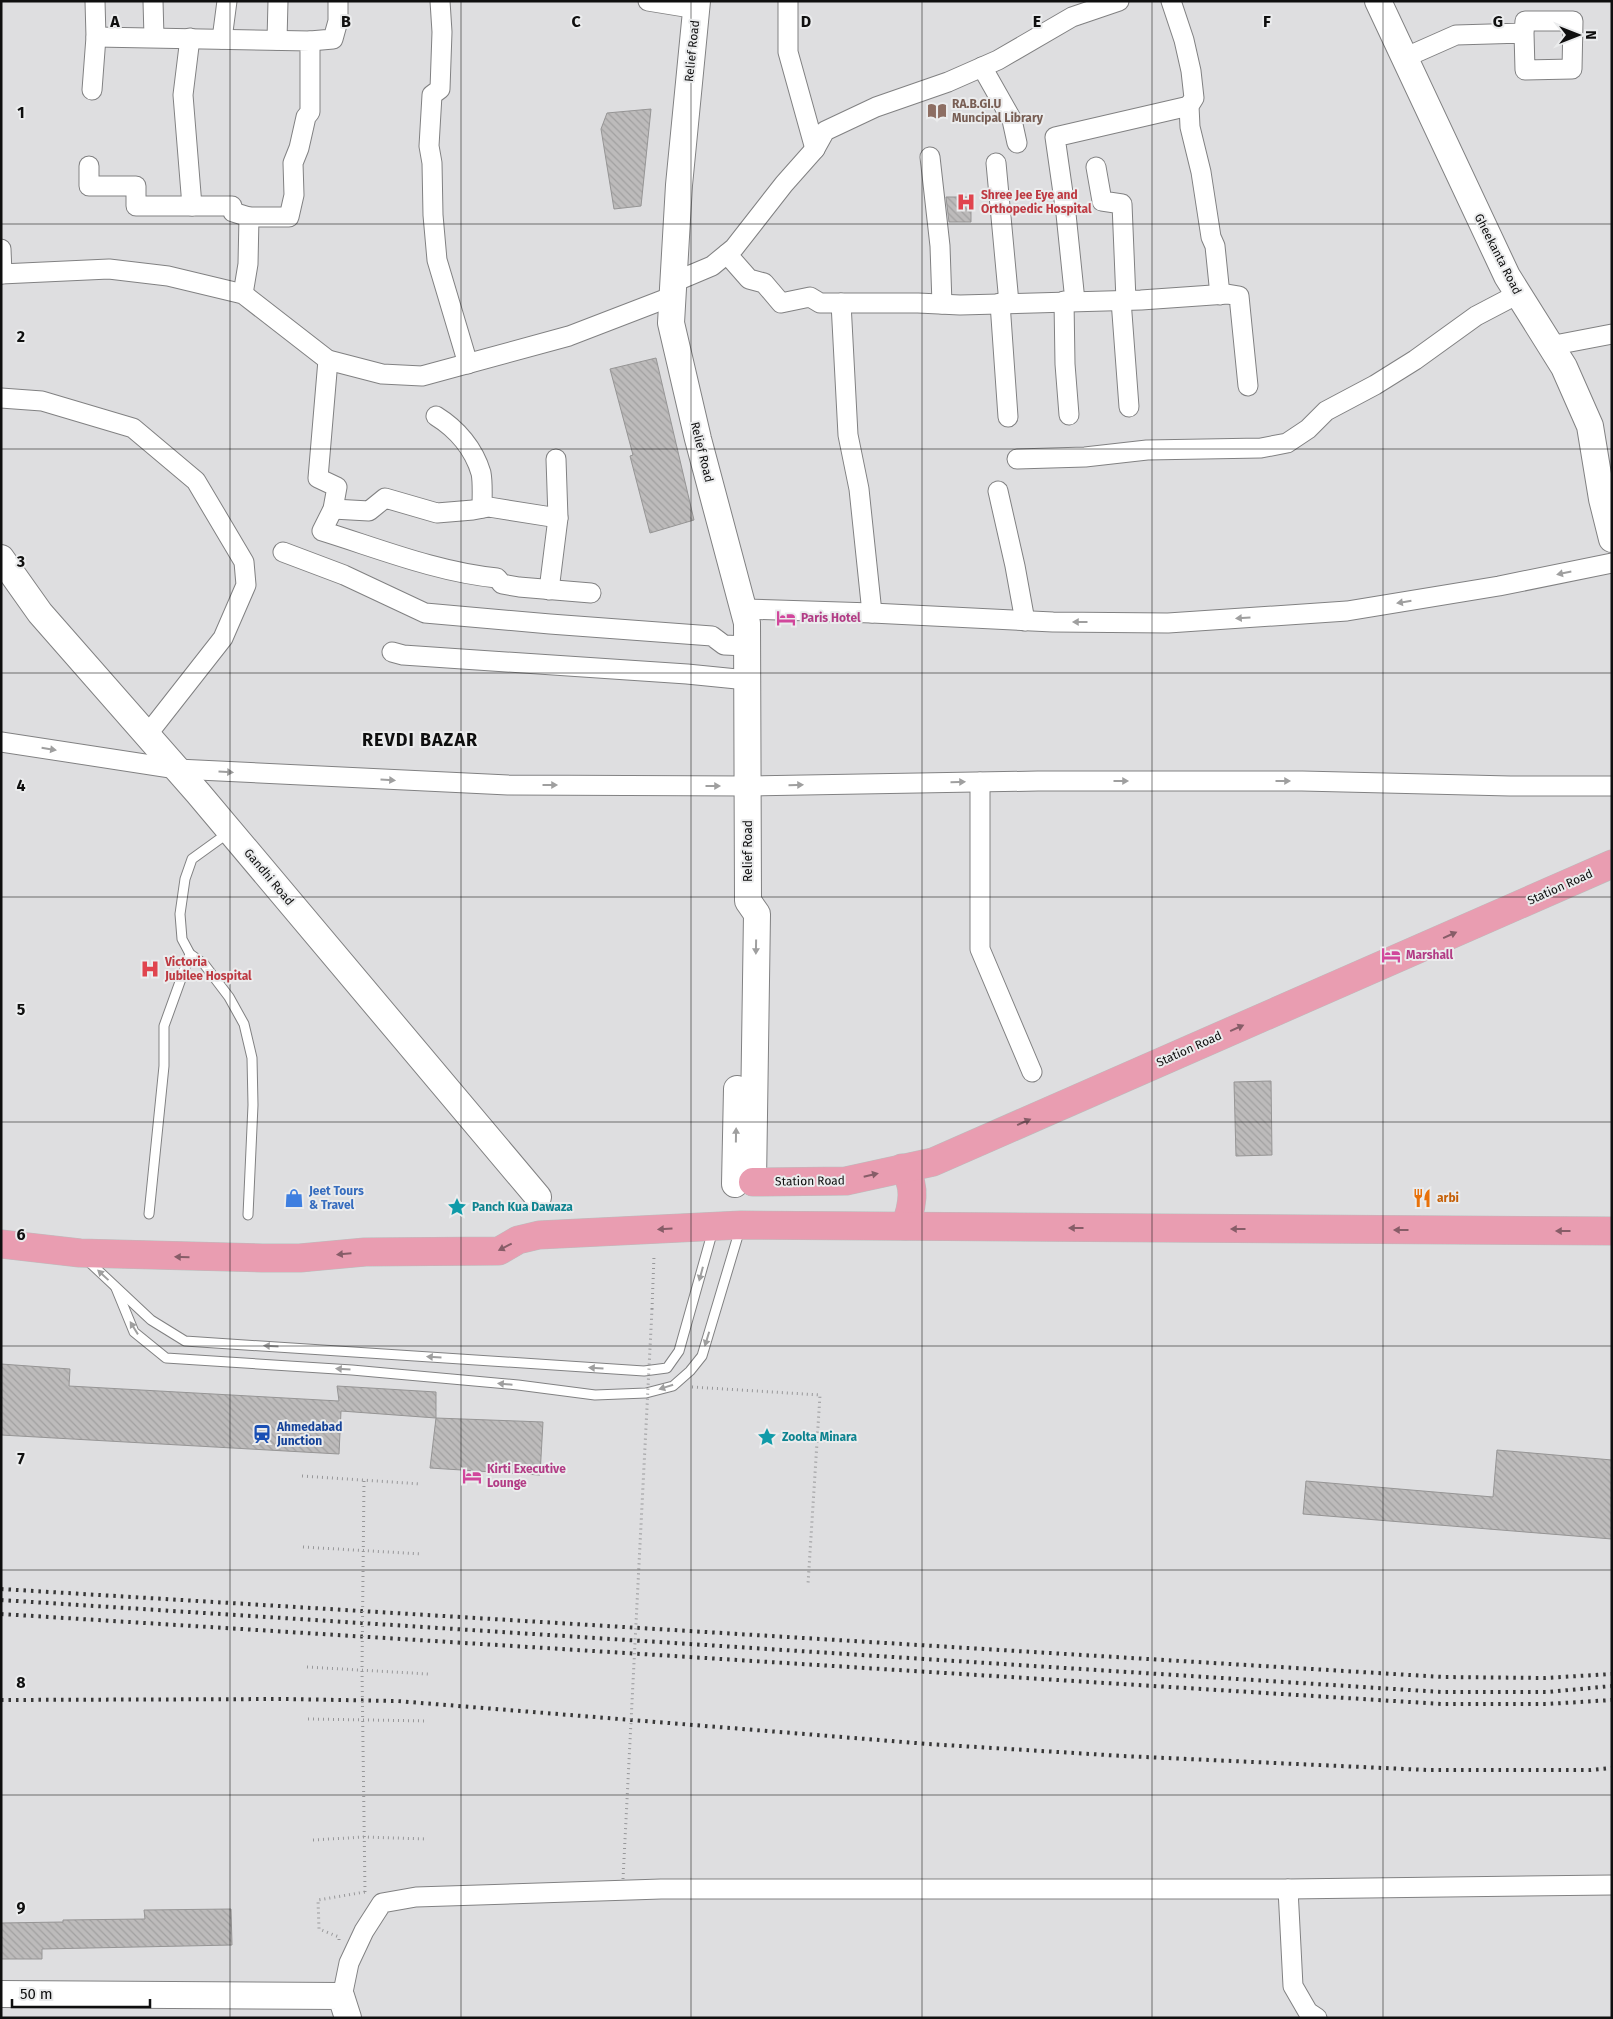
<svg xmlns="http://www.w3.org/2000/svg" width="1613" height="2019" font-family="'Fira Sans',sans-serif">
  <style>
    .building { fill: url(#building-back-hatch); stroke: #969595 }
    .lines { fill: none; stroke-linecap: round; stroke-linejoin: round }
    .lane-casing { stroke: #818182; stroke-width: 11 }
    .street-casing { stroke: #818182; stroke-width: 21 }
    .secondary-casing { stroke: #818182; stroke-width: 28 }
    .primary-casing { stroke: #bcbcbc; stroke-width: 29 }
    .path { stroke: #979799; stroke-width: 3; stroke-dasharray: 1 4; stroke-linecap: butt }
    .lane { stroke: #fff; stroke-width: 9 }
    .street { stroke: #fff; stroke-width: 19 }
    .secondary { stroke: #fff; stroke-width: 26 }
    .primary { stroke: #e99db1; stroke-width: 28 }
    .rail { stroke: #383838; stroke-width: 4; stroke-dasharray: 2.5 5; stroke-linecap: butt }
    .path-bridge { stroke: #979799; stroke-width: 3; stroke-dasharray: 1 4; stroke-linecap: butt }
    .oneway { fill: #9f9f9f }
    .oneway2 { fill: #875d68 }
    .grid { fill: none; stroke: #0f0f0f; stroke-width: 1; stroke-opacity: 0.55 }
    .labels { text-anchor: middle; stroke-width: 4; stroke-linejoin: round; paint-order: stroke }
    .street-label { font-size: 12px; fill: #0f0f0f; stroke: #ebeced }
    .education-label { font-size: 12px; font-weight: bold; fill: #785e54; stroke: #ebeced; text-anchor: start }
    .health-label { font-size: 12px; font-weight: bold; fill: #be3a42; stroke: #ebeced; text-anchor: start }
    .hotel-label { font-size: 12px; font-weight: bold; fill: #b23c85; stroke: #ebeced; text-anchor: start }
    .shop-label { font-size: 12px; font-weight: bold; fill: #366cbe; stroke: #ebeced; text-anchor: start }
    .food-label { font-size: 12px; font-weight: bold; fill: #c56008; stroke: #ebeced; text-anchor: start }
    .culture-label { font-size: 12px; font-weight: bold; fill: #0d838f; stroke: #ebeced; text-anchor: start }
    .transit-label { font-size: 12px; font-weight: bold; fill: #164399; stroke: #ebeced; text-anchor: start }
    .district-label { font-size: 18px; font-weight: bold; letter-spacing: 1px; fill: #0f0f0f; stroke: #ebeced }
    .grid-label { font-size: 16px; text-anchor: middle; font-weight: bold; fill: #0f0f0f; stroke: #ebeced; stroke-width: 4; stroke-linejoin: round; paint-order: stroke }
  </style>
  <defs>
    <pattern id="building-back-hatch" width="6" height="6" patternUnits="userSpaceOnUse" patternTransform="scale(1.25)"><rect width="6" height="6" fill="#bdbbbb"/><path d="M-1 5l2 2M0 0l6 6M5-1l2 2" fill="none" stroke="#a1a0a0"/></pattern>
  </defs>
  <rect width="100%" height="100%" fill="#dedee0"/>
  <g class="building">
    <polygon points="651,109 641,206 614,209 601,129 607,113"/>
    <polygon points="946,197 971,197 971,222 949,222"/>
    <polygon points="656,358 694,520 650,533 630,456 633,455 610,369"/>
    <polygon points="1271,1081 1272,1155 1236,1156 1234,1082"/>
    <polygon points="1,1364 70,1369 69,1386 339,1401 337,1386 436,1392 436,1418 341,1411 339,1454 1,1435"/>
    <polygon points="436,1418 543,1422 540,1475 430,1468"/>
    <polygon points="1497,1450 1612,1460 1612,1539 1303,1514 1306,1481 1493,1497"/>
    <polygon points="231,1909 232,1945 42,1949 42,1959 1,1959 1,1923 63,1922 63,1920 145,1919 144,1910"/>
  </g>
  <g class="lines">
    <g class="lane-casing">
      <g id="lane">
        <polyline points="228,833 192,859 185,879 180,914 182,939 190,954 204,964 229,997 244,1024 252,1058 253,1105 248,1215"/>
        <polyline points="149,1214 164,1066 164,1026 190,954"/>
        <polyline points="87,1260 151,1320 185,1341 644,1371 667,1368 679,1351 713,1230"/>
        <polyline points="116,1288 134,1332 166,1358 352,1370 518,1385 595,1395 646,1393 673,1386 690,1371 702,1356 740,1229"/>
      </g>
    </g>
    <g class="street-casing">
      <g id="street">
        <polyline points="153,1 154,37"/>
        <polyline points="440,1 442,32 440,89 432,95 429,146 432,163 433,215 437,260 468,364"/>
        <polyline points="648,1 697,9"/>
        <polyline points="788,1 788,52 815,149"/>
        <polyline points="1171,1 1184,40 1191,71 1194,98 1189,106 1190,127 1201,172 1211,237 1215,246 1220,295"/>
        <polyline points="96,37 310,41 310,112 306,117 299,148 293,163 294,195 289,217 249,217 248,264 243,294"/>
        <polyline points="190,38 183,95 192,206"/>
        <polyline points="222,39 227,1"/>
        <polyline points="277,40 278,1"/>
        <polyline points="310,41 333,39 338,21 338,1"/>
        <polyline points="1404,58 1456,35 1524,33 1525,21 1573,21 1572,69 1525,70 1524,33"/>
        <polyline points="982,67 1012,120 1017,143"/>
        <polyline points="92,90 96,37 95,1"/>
        <polyline points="930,157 940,246 942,304"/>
        <polyline points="996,163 1009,303"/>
        <polyline points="89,166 89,186 136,186 136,206 232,206 233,212 249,217"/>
        <polyline points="1096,167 1102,201 1122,204 1126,300"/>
        <polyline points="1,249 2,274"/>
        <polyline points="727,254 749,279 764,283 781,303 810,297 820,303 918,303 960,305 1141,300 1227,294 1239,296 1248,386"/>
        <polyline points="1,274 109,269 168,276 243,294 328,360 382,374 422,376 569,336 673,296"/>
        <polyline points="674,282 712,266 734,248 784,184 815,149 825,131 876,107 948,82 998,60 1072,17 1119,1"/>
        <polyline points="1121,300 1129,407"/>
        <polyline points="1064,301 1065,364 1069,415"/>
        <polyline points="1075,301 1066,214 1055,137 1189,106"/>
        <polyline points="841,303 848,435 859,489 872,613"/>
        <polyline points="1000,303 1008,417"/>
        <polyline points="1552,347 1560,344 1612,334"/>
        <path d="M328,360L318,478L337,487L333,509L322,531C380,549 437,572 497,578L502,584L519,587L591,593"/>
        <polyline points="1,398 42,401 133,428 196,481 244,562 246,585 223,638 147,735"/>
        <path d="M436,416C457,429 474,449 481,473C483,483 482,497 482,508"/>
        <polyline points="1017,459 1085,457 1147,450 1261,448 1287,443 1308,429 1326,411 1375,385 1415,360 1476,316 1518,294"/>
        <polyline points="998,491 1015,566 1025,621"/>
        <polyline points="333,509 369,511 385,498 437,513 473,510 489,507 558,518 556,459"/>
        <polyline points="283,552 344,575 425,613 550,624 712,636 724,645 747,646"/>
        <polyline points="549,590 558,518"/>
        <polyline points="744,609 872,613 1053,622 1168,623 1347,611 1499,586 1612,563"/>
        <polyline points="392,652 403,655 687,674 747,680"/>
        <polyline points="1,742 177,769 508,785 747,786 1038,781 1302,781 1510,786 1612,786"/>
        <polyline points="980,782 980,949 1032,1072"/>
        <polyline points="1288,1889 1293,1986 1308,2012 1317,2018"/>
        <polyline points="342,1997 349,1963 364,1931 382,1903 416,1897 661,1889 1288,1889 1612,1885"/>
      </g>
    </g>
    <g class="secondary-casing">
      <g id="secondary">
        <polyline points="697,1 679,185 671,323 698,439 747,623 748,901 757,914 753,1182"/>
        <polyline points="1378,1 1507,276 1564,367 1590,426 1602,499 1612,539"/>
        <polyline points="1,558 40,613 198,793 538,1197"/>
        <polyline points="735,1184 737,1089"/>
        <polyline points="1,1994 341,1996 348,2018"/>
      </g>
    </g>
    <g class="primary-casing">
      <g id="primary">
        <path d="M902,1168C918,1184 912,1208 905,1226"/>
        <polyline points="753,1182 846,1181 933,1162 1612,864"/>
        <polyline points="1,1244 80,1253 262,1258 300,1258 365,1252 499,1251 518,1240 539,1235 741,1225 1612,1231"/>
      </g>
    </g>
    <g class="path">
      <polyline points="652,1309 654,1256"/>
      <polyline points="692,1387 820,1395 808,1584"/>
      <polyline points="302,1476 421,1484"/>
      <polyline points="303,1547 422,1554"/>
      <polyline points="307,1667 428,1674"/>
      <polyline points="308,1719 428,1721"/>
      <polyline points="313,1840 364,1837 427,1839"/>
      <polyline points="339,1940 339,1937 319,1929 318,1900 365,1892"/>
    </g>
    <use href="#lane" class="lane"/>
    <use href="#street" class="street"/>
    <use href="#secondary" class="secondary"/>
    <use href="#primary" class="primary"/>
    <g class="rail">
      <polyline points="1,1589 1443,1677 1545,1678 1612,1674"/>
      <polyline points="1,1600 1441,1692 1548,1692 1612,1686"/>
      <polyline points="1,1614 1442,1704 1547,1704 1612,1700"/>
      <polyline points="1,1700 284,1699 397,1701 928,1744 1123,1756 1427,1770 1590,1770 1612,1768"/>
    </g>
    <g class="path-bridge">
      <polyline points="364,1481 362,1670 365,1892"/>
      <polyline points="623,1879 652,1309"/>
    </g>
  </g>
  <defs><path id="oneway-solid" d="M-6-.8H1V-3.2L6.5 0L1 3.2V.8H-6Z" transform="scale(1.25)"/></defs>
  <g class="oneway">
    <use href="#oneway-solid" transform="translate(1564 573) rotate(168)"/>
    <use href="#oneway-solid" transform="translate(1404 602) rotate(171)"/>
    <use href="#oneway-solid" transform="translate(1243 618) rotate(176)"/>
    <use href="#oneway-solid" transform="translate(1080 622) rotate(-180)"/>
    <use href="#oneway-solid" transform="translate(49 749) rotate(9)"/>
    <use href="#oneway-solid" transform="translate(226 772) rotate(3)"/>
    <use href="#oneway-solid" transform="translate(388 780) rotate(3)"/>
    <use href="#oneway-solid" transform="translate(1121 781)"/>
    <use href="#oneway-solid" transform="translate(1283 781)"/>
    <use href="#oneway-solid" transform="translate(958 782) rotate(-1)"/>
    <use href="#oneway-solid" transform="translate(550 785)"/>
    <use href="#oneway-solid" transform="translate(796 785) rotate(-1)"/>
    <use href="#oneway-solid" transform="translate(713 786)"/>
    <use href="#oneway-solid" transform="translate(756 947) rotate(91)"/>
    <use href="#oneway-solid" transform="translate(736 1135) rotate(-89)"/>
    <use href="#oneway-solid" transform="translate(701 1274) rotate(105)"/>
    <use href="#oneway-solid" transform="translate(103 1275) rotate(-137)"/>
    <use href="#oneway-solid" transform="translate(134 1328) rotate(-122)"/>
    <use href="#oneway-solid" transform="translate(707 1339) rotate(107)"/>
    <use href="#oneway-solid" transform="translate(271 1346) rotate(-177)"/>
    <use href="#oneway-solid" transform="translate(434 1357) rotate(-176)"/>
    <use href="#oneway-solid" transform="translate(596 1368) rotate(-177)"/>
    <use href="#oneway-solid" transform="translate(343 1369) rotate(-176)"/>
    <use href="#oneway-solid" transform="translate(505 1384) rotate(-175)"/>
    <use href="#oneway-solid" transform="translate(666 1387) rotate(162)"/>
  </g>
  <g class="oneway2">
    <use href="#oneway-solid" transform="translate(1450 935) rotate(-24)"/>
    <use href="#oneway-solid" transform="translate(1237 1028) rotate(-24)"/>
    <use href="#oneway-solid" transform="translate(1024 1122) rotate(-24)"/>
    <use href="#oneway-solid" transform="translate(871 1175) rotate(-13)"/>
    <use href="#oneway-solid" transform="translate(1076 1228) rotate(-180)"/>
    <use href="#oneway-solid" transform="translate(665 1229) rotate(177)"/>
    <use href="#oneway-solid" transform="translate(1238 1229) rotate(-180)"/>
    <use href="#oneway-solid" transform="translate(1401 1230) rotate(-180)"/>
    <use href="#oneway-solid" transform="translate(1563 1231) rotate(-180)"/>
    <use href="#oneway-solid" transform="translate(505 1247) rotate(153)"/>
    <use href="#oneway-solid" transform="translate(344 1254) rotate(175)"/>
    <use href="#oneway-solid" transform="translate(182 1257) rotate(-179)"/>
  </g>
  <path class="grid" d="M230,1V2018M461,1V2018M691,1V2018M922,1V2018M1152,1V2018M1383,1V2018M1,224H1612M1,449H1612M1,673H1612M1,897H1612M1,1122H1612M1,1346H1612M1,1570H1612M1,1795H1612"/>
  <defs>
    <g id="library-bare" transform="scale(1.5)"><path d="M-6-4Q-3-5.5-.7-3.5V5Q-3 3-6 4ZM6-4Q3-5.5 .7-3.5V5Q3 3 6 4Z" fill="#8d6e63" stroke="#ebeced" stroke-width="2.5" paint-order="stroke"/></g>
    <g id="hospital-bare" transform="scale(1.5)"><path d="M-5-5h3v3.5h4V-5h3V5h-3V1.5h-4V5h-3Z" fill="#e0444e" stroke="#ebeced" stroke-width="2.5" paint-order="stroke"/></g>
    <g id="hotel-bare" transform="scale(1.5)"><path d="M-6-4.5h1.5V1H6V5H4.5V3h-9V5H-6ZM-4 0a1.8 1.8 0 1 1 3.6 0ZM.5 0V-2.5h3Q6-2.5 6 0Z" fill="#d1479c" stroke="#ebeced" stroke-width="2.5" paint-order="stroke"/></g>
    <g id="shop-bare" transform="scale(1.5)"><path d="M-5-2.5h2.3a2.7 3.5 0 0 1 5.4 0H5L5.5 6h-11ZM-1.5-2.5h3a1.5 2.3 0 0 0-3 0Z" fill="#3f7fe0" stroke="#ebeced" stroke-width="2.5" paint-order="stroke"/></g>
    <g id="restaurant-bare" transform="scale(1.5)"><path d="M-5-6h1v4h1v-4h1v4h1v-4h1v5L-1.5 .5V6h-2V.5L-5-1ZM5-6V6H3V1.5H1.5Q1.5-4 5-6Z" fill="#e8710a" stroke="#ebeced" stroke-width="2.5" paint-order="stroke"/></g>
    <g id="sight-bare" transform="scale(1.5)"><path d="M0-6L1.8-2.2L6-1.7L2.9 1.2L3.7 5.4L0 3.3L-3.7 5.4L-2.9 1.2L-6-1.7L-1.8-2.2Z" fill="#0f9aa8" stroke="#ebeced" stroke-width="2.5" paint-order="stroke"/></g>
    <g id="station-bare" transform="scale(1.5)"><path d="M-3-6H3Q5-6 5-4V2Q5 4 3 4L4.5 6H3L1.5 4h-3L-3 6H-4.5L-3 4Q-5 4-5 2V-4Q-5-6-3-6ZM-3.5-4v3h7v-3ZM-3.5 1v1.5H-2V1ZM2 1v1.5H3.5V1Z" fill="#1a4fb4" stroke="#ebeced" stroke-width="2.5" paint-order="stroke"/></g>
  </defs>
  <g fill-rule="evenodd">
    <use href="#library-bare" x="937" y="111"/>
    <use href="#hospital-bare" x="966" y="202"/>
    <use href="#hotel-bare" x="786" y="618"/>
    <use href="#hotel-bare" x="1391" y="955"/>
    <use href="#hospital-bare" x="150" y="969"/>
    <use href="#shop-bare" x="294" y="1198"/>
    <use href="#restaurant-bare" x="1422" y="1198"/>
    <use href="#sight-bare" x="457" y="1207"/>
    <use href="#station-bare" x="262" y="1434"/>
    <use href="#sight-bare" x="767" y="1437"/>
    <use href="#hotel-bare" x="472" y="1476"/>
  </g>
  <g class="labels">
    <g class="street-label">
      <text transform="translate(692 51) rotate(-84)" y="4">Relief Road</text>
      <text transform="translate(1498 254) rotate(63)" y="4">Gheekanta Road</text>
      <text transform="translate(702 452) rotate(76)" y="4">Relief Road</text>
      <text transform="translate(748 851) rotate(-90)" y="4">Relief Road</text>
      <text transform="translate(269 877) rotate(50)" y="4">Gandhi Road</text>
      <text transform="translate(1560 887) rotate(-24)" y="4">Station Road</text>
      <text transform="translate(1189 1049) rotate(-24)" y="4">Station Road</text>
      <text transform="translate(810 1181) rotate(-1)" y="4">Station Road</text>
    </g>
    <g class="education-label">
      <text x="952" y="108">RA.B.GI.U<tspan x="952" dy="14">Muncipal Library</tspan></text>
    </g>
    <g class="health-label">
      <text x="981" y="199">Shree Jee Eye and<tspan x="981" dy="14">Orthopedic Hospital</tspan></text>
      <text x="165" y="966">Victoria<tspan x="165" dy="14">Jubilee Hospital</tspan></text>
    </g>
    <g class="hotel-label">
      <text x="801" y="622">Paris Hotel</text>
      <text x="1406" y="959">Marshall</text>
      <text x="487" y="1473">Kirti Executive<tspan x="487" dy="14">Lounge</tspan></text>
    </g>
    <g class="shop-label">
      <text x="309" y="1195">Jeet Tours<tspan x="309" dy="14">&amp; Travel</tspan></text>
    </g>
    <g class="food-label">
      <text x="1437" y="1202">arbi</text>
    </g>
    <g class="culture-label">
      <text x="472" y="1211">Panch Kua Dawaza</text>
      <text x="782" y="1441">Zoolta Minara</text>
    </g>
    <g class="transit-label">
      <text x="277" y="1431">Ahmedabad<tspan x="277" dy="14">Junction</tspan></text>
    </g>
    <g class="district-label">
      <text x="420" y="746">REVDI BAZAR</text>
    </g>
  </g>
  <g class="grid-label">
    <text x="115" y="27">A</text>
    <text x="346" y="27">B</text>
    <text x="576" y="27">C</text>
    <text x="806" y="27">D</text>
    <text x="1037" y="27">E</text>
    <text x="1267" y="27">F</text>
    <text x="1498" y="27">G</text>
    <text x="21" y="118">1</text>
    <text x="21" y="342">2</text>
    <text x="21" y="567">3</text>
    <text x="21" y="791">4</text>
    <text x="21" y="1015">5</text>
    <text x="21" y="1240">6</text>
    <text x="21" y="1464">7</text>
    <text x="21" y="1688">8</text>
    <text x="21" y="1913">9</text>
  </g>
  <rect width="1613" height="2019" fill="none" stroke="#0f0f0f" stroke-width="5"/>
  <g transform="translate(1578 35) rotate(90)" stroke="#ebeced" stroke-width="4" paint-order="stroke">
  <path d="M0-4L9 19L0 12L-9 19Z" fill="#0f0f0f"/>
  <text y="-8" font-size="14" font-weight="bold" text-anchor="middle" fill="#0f0f0f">N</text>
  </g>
  <path d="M12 1999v8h138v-8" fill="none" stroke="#0f0f0f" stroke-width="2.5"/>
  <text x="20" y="1999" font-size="15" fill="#0f0f0f" stroke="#ebeced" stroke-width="4" paint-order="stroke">50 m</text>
</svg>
